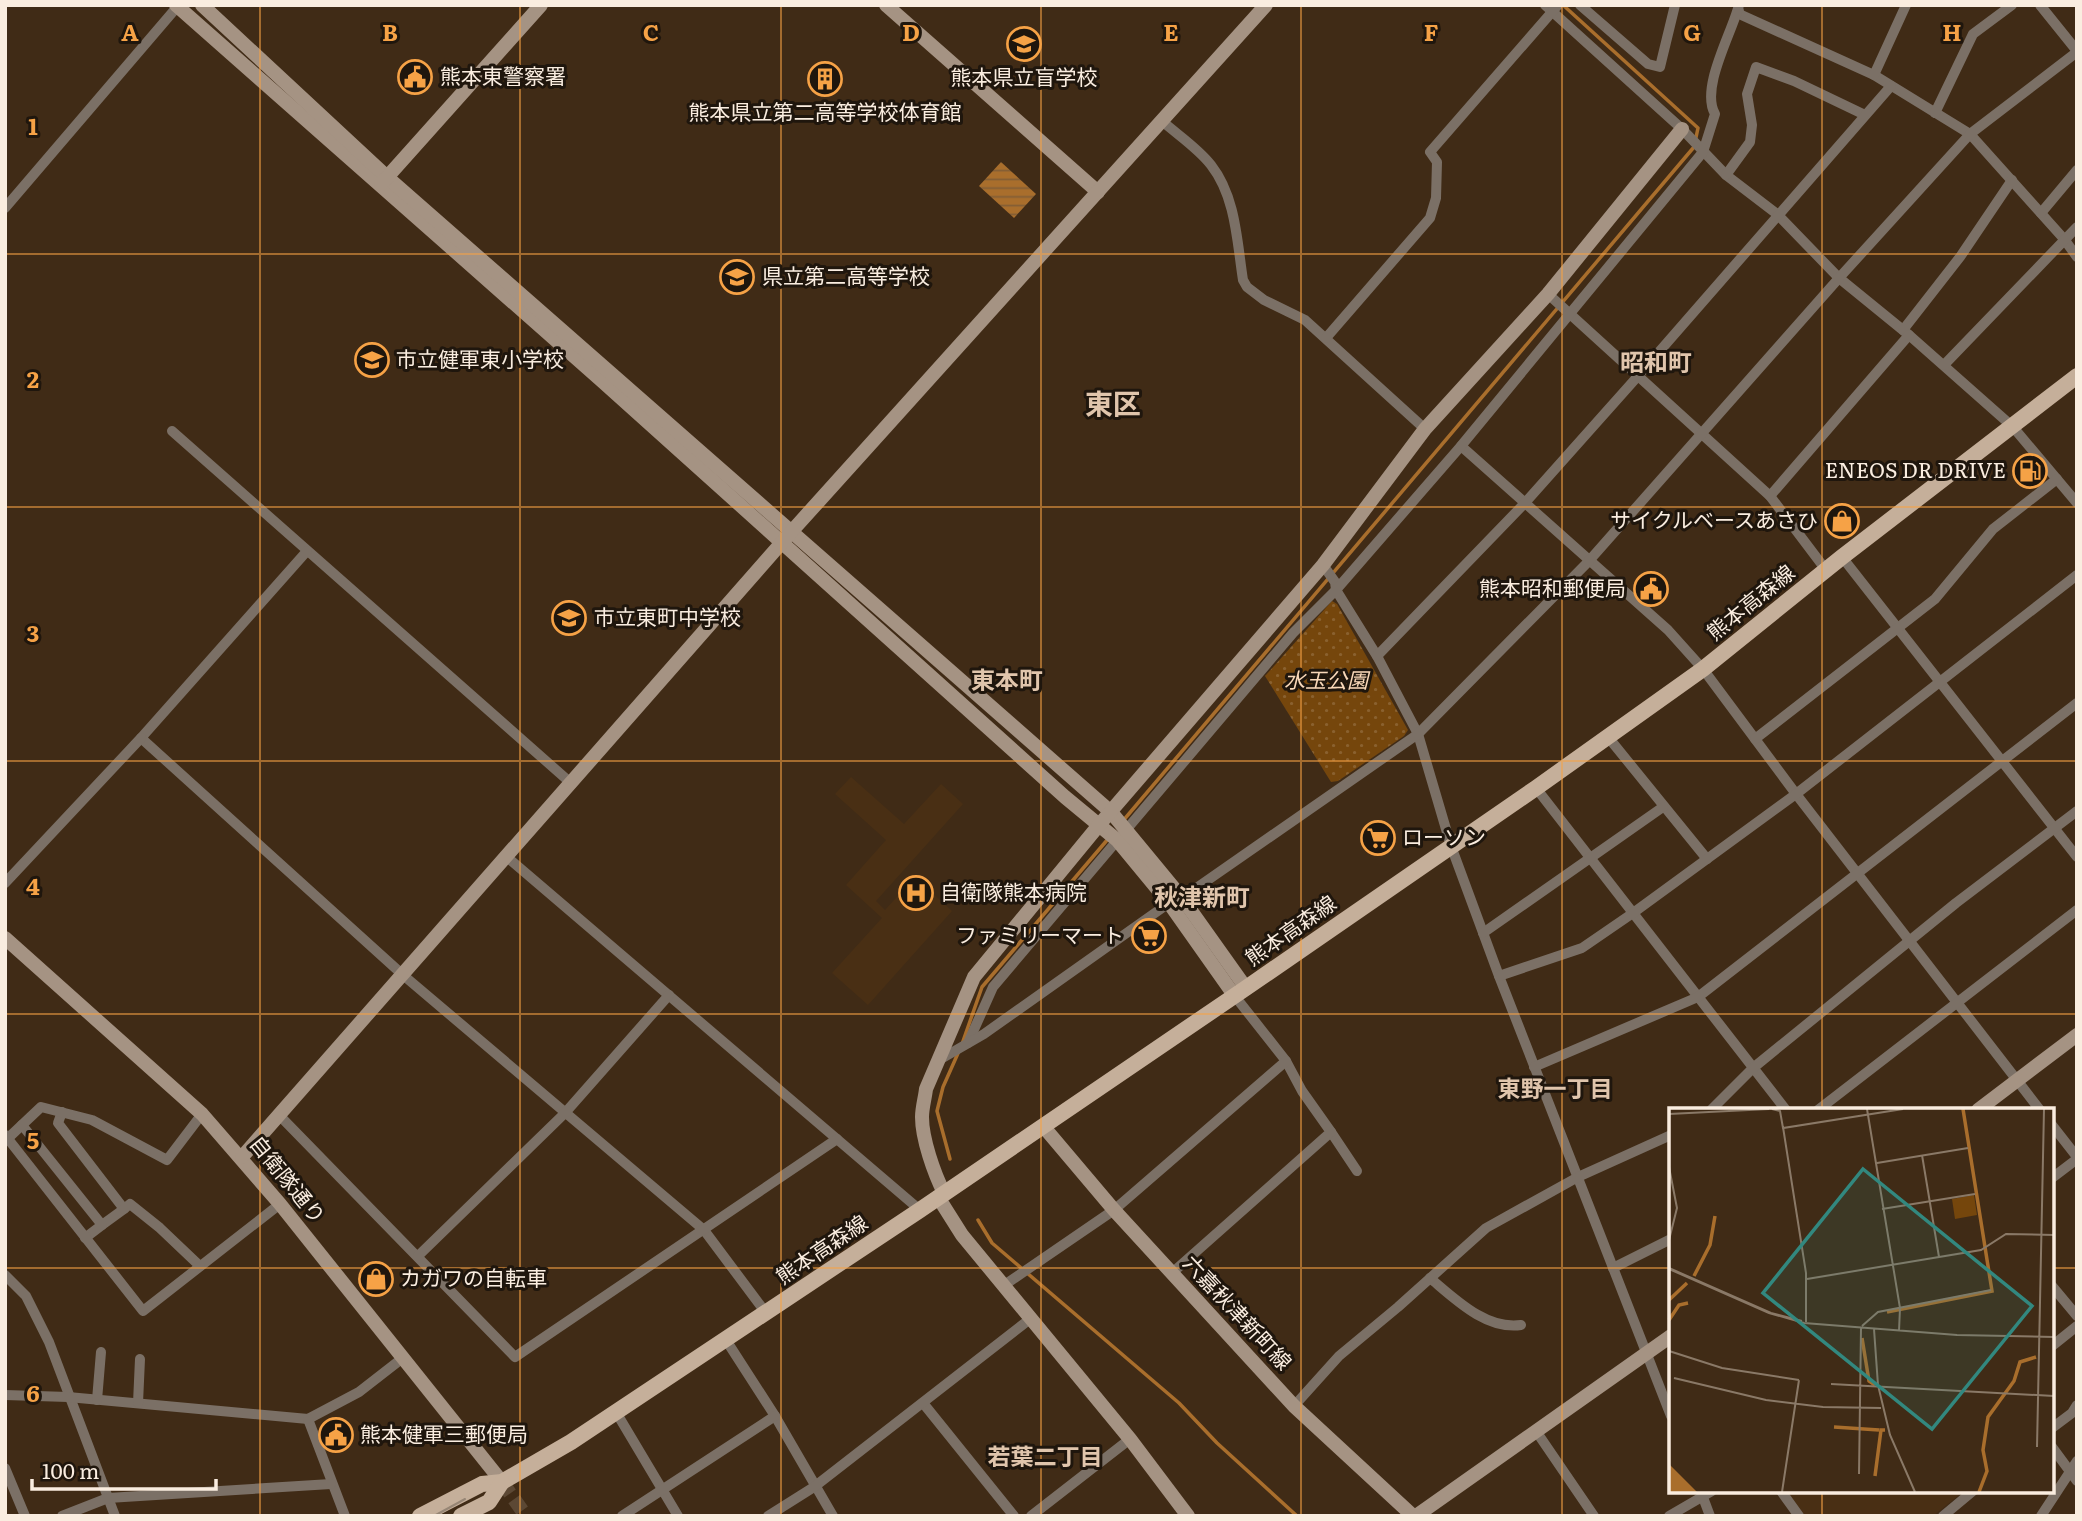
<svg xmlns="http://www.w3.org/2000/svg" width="2082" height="1521" font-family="Literata,'Noto Sans JP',serif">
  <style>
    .built { fill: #492f14 }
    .park { fill: url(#park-dots) }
    .water { fill: url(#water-rules) }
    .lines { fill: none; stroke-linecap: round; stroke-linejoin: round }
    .stream { stroke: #a96e2c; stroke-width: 3.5 }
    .secondary-tunnel { stroke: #5c4834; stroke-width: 14; stroke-dasharray: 14 7; stroke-linecap: butt }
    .street { stroke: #7b7066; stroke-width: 10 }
    .secondary { stroke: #a59383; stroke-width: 14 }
    .primary { stroke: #c5af9a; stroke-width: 16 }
    .tram { stroke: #978675; stroke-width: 2 }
    .grid { fill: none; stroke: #f6a246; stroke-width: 2; stroke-opacity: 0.55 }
    .labels { text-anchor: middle; stroke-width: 6; stroke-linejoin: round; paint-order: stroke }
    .poi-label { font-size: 21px; fill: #faede0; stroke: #1f160d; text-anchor: start }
    .street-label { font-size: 21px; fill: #faede0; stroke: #1f160d }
    .park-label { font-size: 21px; font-style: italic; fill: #f9d8b9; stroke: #1f160d }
    .neighbourhood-label { font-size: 23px; font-weight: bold; fill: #e0c5ac; stroke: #1f160d }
    .quarter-label { font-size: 24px; font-weight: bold; fill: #e0c5ac; stroke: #1f160d }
    .district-label { font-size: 28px; font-weight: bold; fill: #e0c5ac; stroke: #1f160d }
    .inset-river { fill: none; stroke: #a96e2c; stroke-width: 3.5 }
    .inset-road { fill: none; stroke: #8a7967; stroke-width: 2 }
    .view { fill: #32887f; fill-opacity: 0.15; stroke: #32887f; stroke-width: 3.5 }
    .inset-edge { fill: none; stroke: #faede0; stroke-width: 3.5 }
    .grid-label { font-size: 23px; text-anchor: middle; font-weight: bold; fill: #f6a246; stroke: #1f160d; stroke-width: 6; stroke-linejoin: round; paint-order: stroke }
  </style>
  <defs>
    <pattern id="park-dots" width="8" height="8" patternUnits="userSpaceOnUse" patternTransform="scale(1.75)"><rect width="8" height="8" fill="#75460c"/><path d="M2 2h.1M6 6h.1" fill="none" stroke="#8a612f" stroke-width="1.8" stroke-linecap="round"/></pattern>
    <pattern id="water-rules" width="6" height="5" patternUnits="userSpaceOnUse" patternTransform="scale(1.75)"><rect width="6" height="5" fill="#a96e2c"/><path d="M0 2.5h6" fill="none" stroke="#835e35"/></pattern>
  </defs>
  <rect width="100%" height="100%" fill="#402b16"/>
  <g class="built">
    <polygon points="851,777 904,824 941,784 963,804 876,901 885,910 915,877 952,911 868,1005 832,973 882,918 846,885 886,840 835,794"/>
    <polygon points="1787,1491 1964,1491 1933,1516 1805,1516"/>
  </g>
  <polygon class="park" points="1332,601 1337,604 1408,730 1404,736 1338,781 1331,782 1265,676"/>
  <polygon class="water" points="1001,162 1036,194 1014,218 979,186"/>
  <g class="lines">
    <g class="stream">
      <polyline points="1122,822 1694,147 1698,128 1563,5"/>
      <polyline points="962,1044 982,987 1108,839"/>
      <polyline points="950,1159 937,1111 943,1087 959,1051"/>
      <polyline points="978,1220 992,1243 1179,1403 1217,1443 1297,1516"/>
    </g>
    <polyline class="secondary-tunnel" points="502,1482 526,1516"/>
    <g class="street">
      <polyline points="1545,5 1682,129 1726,175 1777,214 1839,278 1909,335 2013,427 2077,503"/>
      <polyline points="1580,5 1648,64 1660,67 1675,5"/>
      <polyline points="2040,5 2077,51"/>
      <polyline points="1739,11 1737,13 1874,75 1970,134 2064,239 2077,257"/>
      <polyline points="1874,75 1906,5"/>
      <polyline points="1935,113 1973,34 2012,5"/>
      <path d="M1162,121C1178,135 1199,149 1211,165C1236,197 1237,242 1243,280L1247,287L1264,300L1305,320L1425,429"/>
      <polyline points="1726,175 1750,142 1752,125 1747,94 1756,67 1794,81 1865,115"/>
      <polyline points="5,208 177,7"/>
      <polyline points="2041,213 2077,170"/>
      <polyline points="1548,294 1770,496 1826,570"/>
      <polyline points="1903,330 1960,257 2012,180"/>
      <polyline points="1326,338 1430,218 1436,198 1437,162 1430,152 1558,5"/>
      <polyline points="1944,365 2077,227"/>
      <polyline points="172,431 572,784"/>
      <polyline points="1461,446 1668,630 1703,669 1796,794 2040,1110"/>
      <polyline points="1770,496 1909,335"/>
      <polyline points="307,551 141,738 403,975 704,1230 766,1313"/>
      <polyline points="1842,557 2077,857"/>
      <polyline points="1323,565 1335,582 1336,590 1377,656 1418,734 1451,846 1499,976 1671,1416"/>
      <polyline points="1377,656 1524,504 1638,376 1891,86"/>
      <polyline points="1608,737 1707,859"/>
      <polyline points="1755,739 1935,599 1993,529 2057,479"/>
      <polyline points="1536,788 1786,1110"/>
      <polyline points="507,857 920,1210"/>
      <polyline points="5,883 141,738"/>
      <polyline points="1483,933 1663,807"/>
      <polyline points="1499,976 1582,948 1633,913 1796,794 2077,575"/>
      <path d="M968,1043L993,987L1293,633L1336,590L1461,446L1703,152L1715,114C1700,88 1732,33 1739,5"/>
      <polyline points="939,1060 984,1034 1169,903 1182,898 1418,734 1588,562 1839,278 1970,134 2077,52"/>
      <polyline points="1534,1067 1698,997 2077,703"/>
      <polyline points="1711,1110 1753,1068 1956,903 2077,811"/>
      <polyline points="1818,1110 2077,910"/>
      <polyline points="62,1112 58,1123 124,1209 102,1225"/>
      <polyline points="279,1115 515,1357 837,1139"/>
      <polyline points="22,1125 102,1225 85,1238"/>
      <polyline points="2052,1125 2077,1157"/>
      <polyline points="1331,1132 1357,1171"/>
      <polyline points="5,1135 143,1311 280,1204"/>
      <polyline points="5,1141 41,1107 92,1120 167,1160 202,1114"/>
      <polyline points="2052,1178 2077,1159"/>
      <polyline points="124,1209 130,1204 160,1228 200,1266"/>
      <polyline points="418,1256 565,1113 669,995"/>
      <polyline points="1613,1268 1671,1239"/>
      <polyline points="1172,1273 1331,1132 1302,1091 1286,1061 1234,995"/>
      <polyline points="5,1275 26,1296 49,1342 115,1516"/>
      <path d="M1430,1278C1455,1299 1486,1330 1521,1325"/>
      <polyline points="1003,1286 1114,1210 1286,1061"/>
      <polyline points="2052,1286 2077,1316"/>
      <polyline points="726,1340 775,1416 833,1516"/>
      <polyline points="2052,1346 2077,1326"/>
      <polyline points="5,1395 68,1397 308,1419 359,1392 404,1357"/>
      <polyline points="97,1400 101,1352"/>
      <polyline points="138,1403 140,1359"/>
      <polyline points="923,1403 1014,1516"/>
      <polyline points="1294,1406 1339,1356 1398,1307 1486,1228 1578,1177 1671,1135"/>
      <polyline points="616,1412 678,1516"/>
      <polyline points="308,1419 345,1516"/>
      <polyline points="2052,1428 2072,1413 2077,1405"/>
      <polyline points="1536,1431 1594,1516"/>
      <polyline points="2052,1447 2077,1481"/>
      <polyline points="5,1468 25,1516"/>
      <polyline points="1781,1491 1799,1516"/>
      <polyline points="1701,1492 1710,1516"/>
      <polyline points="62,1516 108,1498 331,1484"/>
      <polyline points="622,1516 775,1416"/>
      <polyline points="768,1516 814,1487 1030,1319"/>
      <polyline points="1031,1516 1130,1439"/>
      <polyline points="1669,1516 1712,1491"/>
      <polyline points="1943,1516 1973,1491"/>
      <polyline points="2041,1516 2077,1461"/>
    </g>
    <g class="secondary">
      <polyline points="176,5 602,381 1065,797 1117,840 1169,903 1234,995"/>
      <polyline points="202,5 387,177 1111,812 1182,898 1246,988"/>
      <polyline points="886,5 1098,192"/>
      <polyline points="381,184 541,5"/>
      <polyline points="5,938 202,1114 280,1204 502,1482"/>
      <polyline points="1978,1110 2077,1035"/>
      <polyline points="1043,1126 1114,1210 1294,1406 1413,1516"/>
      <polyline points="242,1157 792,531 1266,5"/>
      <path d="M944,1193C934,1173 922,1139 922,1117C922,1108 925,1098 926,1089L974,977L1099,825L1323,565L1425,429L1548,294L1682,129"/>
      <polyline points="938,1197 962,1235 1130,1439 1188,1516"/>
      <polyline points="1416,1516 1671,1336"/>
    </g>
    <g class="primary">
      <polyline points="420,1516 482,1484 502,1482 571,1442 920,1210 1246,988 1536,788 1703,669 1842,557 2077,376"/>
      <polyline points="461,1516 489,1502 502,1482"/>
    </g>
    <polyline class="tram" points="434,1516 465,1499"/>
  </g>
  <path class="grid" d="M260,5V1516M520,5V1516M781,5V1516M1041,5V1516M1301,5V1516M1562,5V1516M1822,5V1110M5,254H2077M5,507H2077M5,761H2077M5,1014H2077M5,1268H1671M2052,1268H2077M1822,1491V1516"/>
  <defs>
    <g id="school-ring" transform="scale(1.75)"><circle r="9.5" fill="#1f160d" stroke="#f6a246" stroke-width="1.5"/><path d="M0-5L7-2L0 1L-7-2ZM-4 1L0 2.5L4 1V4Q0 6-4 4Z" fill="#f6a246"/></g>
    <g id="civic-ring" transform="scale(1.75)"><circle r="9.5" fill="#1f160d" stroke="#f6a246" stroke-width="1.5"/><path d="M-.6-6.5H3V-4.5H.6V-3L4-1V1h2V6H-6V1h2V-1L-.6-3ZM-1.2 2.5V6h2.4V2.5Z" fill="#f6a246"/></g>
    <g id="building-ring" transform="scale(1.75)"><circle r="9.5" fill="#1f160d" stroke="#f6a246" stroke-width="1.5"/><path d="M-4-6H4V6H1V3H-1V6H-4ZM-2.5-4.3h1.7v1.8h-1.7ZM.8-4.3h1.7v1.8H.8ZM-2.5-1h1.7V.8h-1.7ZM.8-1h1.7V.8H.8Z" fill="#f6a246"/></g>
    <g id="fuel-ring" transform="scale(1.75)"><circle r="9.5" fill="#1f160d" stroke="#f6a246" stroke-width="1.5"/><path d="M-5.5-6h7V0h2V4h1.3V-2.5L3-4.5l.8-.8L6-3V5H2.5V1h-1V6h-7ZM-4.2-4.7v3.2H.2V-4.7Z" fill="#f6a246"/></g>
    <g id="shop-ring" transform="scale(1.75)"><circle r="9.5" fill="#1f160d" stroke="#f6a246" stroke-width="1.5"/><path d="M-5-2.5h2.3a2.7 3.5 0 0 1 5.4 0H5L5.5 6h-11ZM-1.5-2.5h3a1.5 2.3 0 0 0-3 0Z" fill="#f6a246"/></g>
    <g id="supermarket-ring" transform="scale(1.75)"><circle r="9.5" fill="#1f160d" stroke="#f6a246" stroke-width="1.5"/><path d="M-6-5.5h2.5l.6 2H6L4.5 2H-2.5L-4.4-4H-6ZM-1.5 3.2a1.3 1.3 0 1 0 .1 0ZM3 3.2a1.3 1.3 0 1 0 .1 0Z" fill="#f6a246"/></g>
    <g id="hospital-ring" transform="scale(1.75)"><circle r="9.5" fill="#1f160d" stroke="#f6a246" stroke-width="1.5"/><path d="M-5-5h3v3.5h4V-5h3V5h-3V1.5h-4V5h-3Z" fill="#f6a246"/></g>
  </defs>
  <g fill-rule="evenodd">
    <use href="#school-ring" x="1024" y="44"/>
    <use href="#civic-ring" x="415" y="77"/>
    <use href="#building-ring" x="825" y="79"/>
    <use href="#school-ring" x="737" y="277"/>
    <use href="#school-ring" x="372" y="360"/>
    <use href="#fuel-ring" x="2030" y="471"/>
    <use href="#shop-ring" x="1842" y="521"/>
    <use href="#civic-ring" x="1651" y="589"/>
    <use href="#school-ring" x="569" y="618"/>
    <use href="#supermarket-ring" x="1378" y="838"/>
    <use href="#hospital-ring" x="916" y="893"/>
    <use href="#supermarket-ring" x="1149" y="936"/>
    <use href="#shop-ring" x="376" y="1279"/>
    <use href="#civic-ring" x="336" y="1435"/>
  </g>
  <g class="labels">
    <g class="poi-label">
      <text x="440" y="84">熊本東警察署</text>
      <text x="1024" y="85" text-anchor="middle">熊本県立盲学校</text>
      <text x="825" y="120" text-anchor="middle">熊本県立第二高等学校体育館</text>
      <text x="762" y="284">県立第二高等学校</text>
      <text x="396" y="367">市立健軍東小学校</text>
      <text x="2006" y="478" text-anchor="end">ENEOS DR DRIVE</text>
      <text x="1818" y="528" text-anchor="end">サイクルベースあさひ</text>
      <text x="1626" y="596" text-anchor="end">熊本昭和郵便局</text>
      <text x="594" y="625">市立東町中学校</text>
      <text x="1402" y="845">ローソン</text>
      <text x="940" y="900">自衛隊熊本病院</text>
      <text x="1124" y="943" text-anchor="end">ファミリーマート</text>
      <text x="400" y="1286">カガワの自転車</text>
      <text x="360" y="1442">熊本健軍三郵便局</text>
    </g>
    <g class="street-label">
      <text transform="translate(1751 603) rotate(-39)" y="7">熊本高森線</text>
      <text transform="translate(1291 931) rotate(-35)" y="7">熊本高森線</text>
      <text transform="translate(287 1180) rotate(51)" y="7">自衛隊通り</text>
      <text transform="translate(822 1250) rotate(-34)" y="7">熊本高森線</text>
      <text transform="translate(1237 1313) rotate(47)" y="7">六嘉秋津新町線</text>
    </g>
    <g class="park-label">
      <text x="1326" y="688">水玉公園</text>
    </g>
    <g class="neighbourhood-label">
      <text x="1555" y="1097">東野一丁目</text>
      <text x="1045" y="1465">若葉二丁目</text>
    </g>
    <g class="quarter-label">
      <text x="1656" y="371">昭和町</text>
      <text x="1007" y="689">東本町</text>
      <text x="1202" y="906">秋津新町</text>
    </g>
    <g class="district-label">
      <text x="1113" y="414">東区</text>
    </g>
  </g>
  <g transform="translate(1669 1108)">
    <rect width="385" height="385" fill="#402b16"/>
    <path d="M305,87L308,107L286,111L283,91Z" fill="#75460c"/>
    <path d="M0,353L1,357L28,384H0Z" fill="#a96e2c"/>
    <path class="inset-river" d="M25,168L41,137L46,108M0,192L18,175M218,204L323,183L294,1M0,212L10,197L19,195M193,230L200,273L206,277M165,319L210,322M206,368L212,322H216M310,384L318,363L314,342L319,309L345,273L351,254L367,249"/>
    <path class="inset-road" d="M103,1L111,3L114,20L234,1M198,1L231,200L230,223M0,6L100,1M114,19L137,165V214M253,47L270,149M208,55L299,40M0,59L8,100L0,132M213,101L306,86M0,160L102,205L133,213M0,161L100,205L135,215L288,227L385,229M138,171L312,142L337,126L385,127M193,218L209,204L322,182M205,221L209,277L221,327L246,384M0,243L53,260L130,272M5,270L97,292L154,299L212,300M162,276L385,288M368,339L375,1M190,366L192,220M113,384L130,272"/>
    <path class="view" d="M194,61L363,198L263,321L94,185Z"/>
    <rect width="385" height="385" class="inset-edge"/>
  </g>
  <g class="grid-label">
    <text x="130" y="41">A</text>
    <text x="390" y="41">B</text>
    <text x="651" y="41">C</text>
    <text x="911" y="41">D</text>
    <text x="1171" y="41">E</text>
    <text x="1431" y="41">F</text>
    <text x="1692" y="41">G</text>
    <text x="1952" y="41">H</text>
    <text x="33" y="135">1</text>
    <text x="33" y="388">2</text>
    <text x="33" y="642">3</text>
    <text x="33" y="895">4</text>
    <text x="33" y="1149">5</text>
    <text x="33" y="1402">6</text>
  </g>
  <rect width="2082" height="1521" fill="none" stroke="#faede0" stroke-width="14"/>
  <path d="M32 1479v10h184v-10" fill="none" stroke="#faede0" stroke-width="3.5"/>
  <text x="42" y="1479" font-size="21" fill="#faede0" stroke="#1f160d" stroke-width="5" paint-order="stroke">100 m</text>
</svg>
